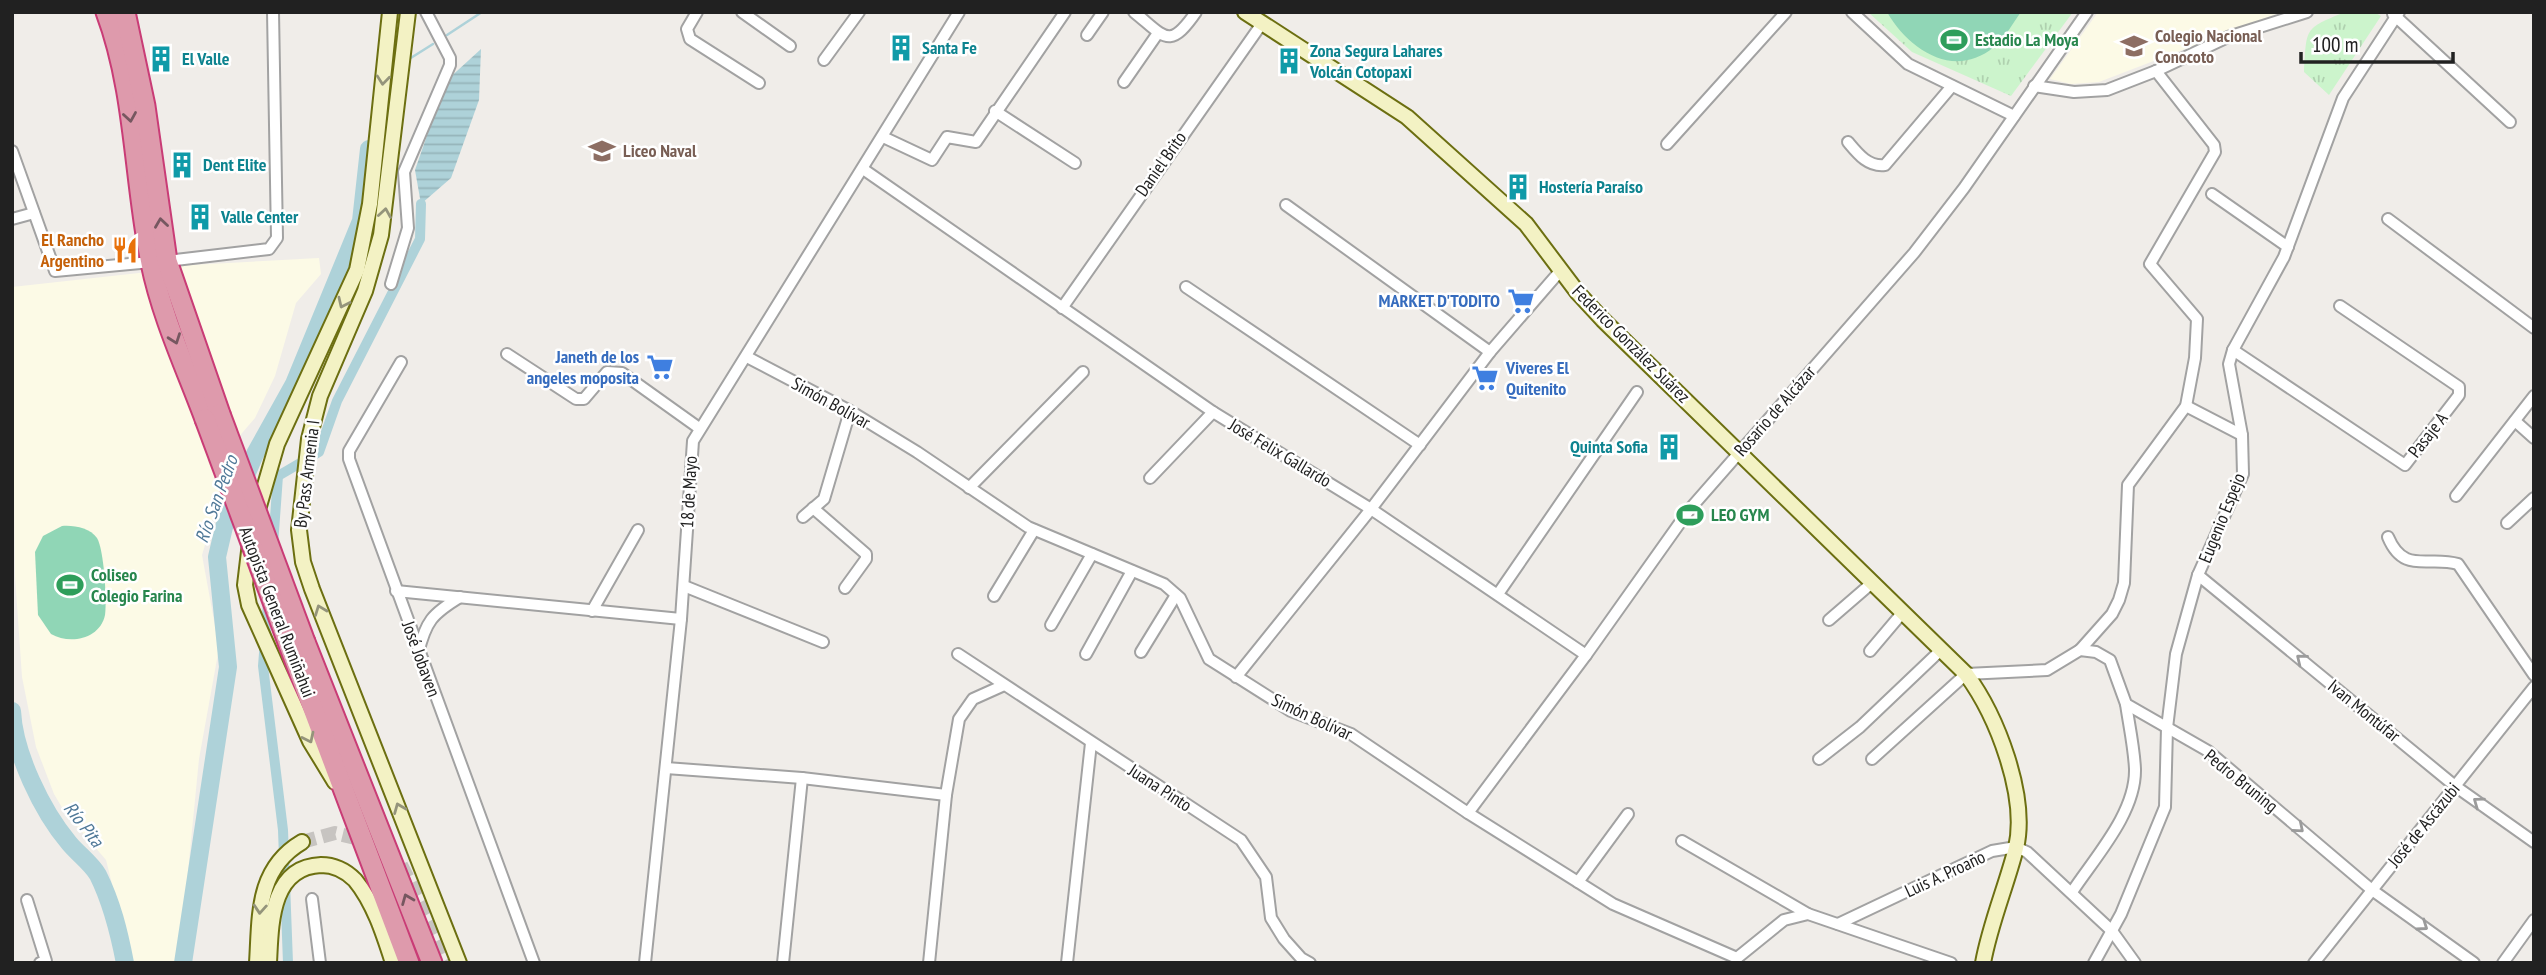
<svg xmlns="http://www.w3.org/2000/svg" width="2546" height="975" font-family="'PT Sans Narrow',sans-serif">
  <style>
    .education { fill: #fcfae6 }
    .park { fill: url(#park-tufts) }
    .pitch { fill: #90d6b6 }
    .water { fill: url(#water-rules) }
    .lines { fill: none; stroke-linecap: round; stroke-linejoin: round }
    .stream { stroke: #aed2d9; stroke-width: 2.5 }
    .canal { stroke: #aed2d9; stroke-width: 10 }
    .river { stroke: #aed2d9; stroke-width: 18 }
    .secondary-tunnel { stroke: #c7c4c1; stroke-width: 14; stroke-dasharray: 14 7; stroke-linecap: butt }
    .street-casing { stroke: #a2a2a2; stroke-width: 14 }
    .secondary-casing { stroke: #6c6f11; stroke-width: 18 }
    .highway-casing { stroke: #c93c76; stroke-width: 23 }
    .street { stroke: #fff; stroke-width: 10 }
    .secondary { stroke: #f3f2c4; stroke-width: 14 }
    .highway { stroke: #de9aac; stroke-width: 19 }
    .highway-bridge-casing { stroke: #c93c76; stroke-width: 23; stroke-linecap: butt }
    .highway-bridge { stroke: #de9aac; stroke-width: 19 }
    .oneway { stroke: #94947b }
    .oneway2 { stroke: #765760 }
    .oneway3 { stroke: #9b9b9b }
    .labels { text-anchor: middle; stroke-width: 5; stroke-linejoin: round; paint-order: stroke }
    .education-label { font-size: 18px; font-weight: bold; fill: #785e54; stroke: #fff; text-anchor: start }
    .leisure-label { font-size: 18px; font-weight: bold; fill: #27864d; stroke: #fff; text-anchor: start }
    .culture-label { font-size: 18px; font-weight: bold; fill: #0d838f; stroke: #fff; text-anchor: start }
    .street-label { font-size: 18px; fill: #212121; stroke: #fff }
    .food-label { font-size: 18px; font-weight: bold; fill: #c56008; stroke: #fff; text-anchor: end }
    .shop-label { font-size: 18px; font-weight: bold; fill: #366cbe; stroke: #fff; text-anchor: end }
    .water-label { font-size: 19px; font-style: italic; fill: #507998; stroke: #fff }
  </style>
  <defs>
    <pattern id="park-tufts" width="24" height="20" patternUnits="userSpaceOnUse" patternTransform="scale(1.75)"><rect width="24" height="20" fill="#ccf4cc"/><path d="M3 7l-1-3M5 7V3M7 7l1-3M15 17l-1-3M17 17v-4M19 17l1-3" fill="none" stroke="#afd1af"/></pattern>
    <pattern id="water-rules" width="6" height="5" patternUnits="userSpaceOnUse" patternTransform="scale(1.75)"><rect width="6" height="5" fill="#aed2d9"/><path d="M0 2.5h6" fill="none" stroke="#95b4ba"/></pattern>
  </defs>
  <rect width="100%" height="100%" fill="#f0ede9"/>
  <g class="education">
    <polygon points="2098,12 2281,12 2099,82 2071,84 2050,79"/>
    <polygon points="319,258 321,274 296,303 275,376 255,418 236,440 173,266"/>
    <polygon points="148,272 221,491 202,555 219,648 199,759 179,963 132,963 106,860 64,811 54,794 36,747 22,677 15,576 12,287"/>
  </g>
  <g class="park">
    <polygon points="1868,12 2073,12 2011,96 1912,52"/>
    <path d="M2345,12H2374L2381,16L2329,95L2304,72C2307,28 2303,29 2345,12Z"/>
  </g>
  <g class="pitch">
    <path d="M1887,12H2021C2013,23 2005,38 1994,47C1954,80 1909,50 1887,12Z"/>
    <path d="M62,526C74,525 90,528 97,538C104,549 107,601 105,615C100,639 70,645 51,634L38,615L35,552L43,536Z"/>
  </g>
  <polygon class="water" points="481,49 479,100 451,178 421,204 415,170 446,81"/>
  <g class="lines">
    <g class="stream">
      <polyline points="447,35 482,12"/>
      <polyline points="406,61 433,44"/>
    </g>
    <g class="canal">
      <polyline points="273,545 278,476 319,452 337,401 420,239 421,204"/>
      <polyline points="268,603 263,666 283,830 288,963"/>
    </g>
    <g class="river">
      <path d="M12,711C14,753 42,811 69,843C78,854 91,863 98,875C112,903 119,932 125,963"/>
      <polyline points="183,963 228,667 217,557 224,527 255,454 294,384 361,221 369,149"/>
    </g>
    <g class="secondary-tunnel">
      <polyline points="302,842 335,833 368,841"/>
      <polyline points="401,865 452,963"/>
    </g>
    <g class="street-casing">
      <g id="street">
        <polyline points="697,12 687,29 690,39 759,83"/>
        <polyline points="742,12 790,46"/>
        <path d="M1134,12C1165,37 1169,51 1196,12"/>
        <polyline points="1852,12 1908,64 2014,116"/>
        <polyline points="2393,14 2510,122"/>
        <polyline points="1087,35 1103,12"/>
        <polyline points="824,60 859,12"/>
        <polyline points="1124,82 1158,33"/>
        <polyline points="2034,86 2074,92 2107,90 2156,71 2228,37 2307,12"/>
        <polyline points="995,111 1075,163"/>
        <polyline points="883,137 932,160 947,137 976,142 1065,12"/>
        <path d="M1848,142C1858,154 1868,167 1885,165L1952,86"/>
        <polyline points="1667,144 1786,12"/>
        <polyline points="12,151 55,271 151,262"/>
        <polyline points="863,169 1213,412 1371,509 1586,655"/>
        <polyline points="2212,194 2288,247"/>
        <polyline points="1286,205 1490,352"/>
        <polyline points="12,219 34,213"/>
        <polyline points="2388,219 2534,328"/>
        <polyline points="167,261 269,249 277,238 273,12"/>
        <polyline points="391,284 408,228 404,172 450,65 450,58 426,12"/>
        <polyline points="1186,287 1420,445"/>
        <polyline points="1062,308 1263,22"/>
        <polyline points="2233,350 2405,465 2459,395 2459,387 2340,306"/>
        <polyline points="507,354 576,399 584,399 607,372 622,373 699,428"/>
        <polyline points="747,357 850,411 917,452 1028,527 1164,584 1180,598 1209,659 1291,711 1351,734 1468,813 1613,904 1737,958 1784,920 1808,914 1951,963"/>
        <polyline points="401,362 349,451 349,459 534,963"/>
        <polyline points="2186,406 2242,435"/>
        <polyline points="2515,421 2534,438"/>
        <polyline points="1150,478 1213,412"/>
        <polyline points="969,488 1083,372"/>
        <polyline points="2456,496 2534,396"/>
        <polyline points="813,508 866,554 866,559 845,588"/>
        <polyline points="803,517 824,499 850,411"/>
        <polyline points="2507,523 2534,498"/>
        <path d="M2388,537C2404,575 2428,555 2458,564L2534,675"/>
        <polyline points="2198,575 2455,786 2534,842"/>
        <polyline points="684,586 823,642"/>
        <polyline points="396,591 681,619"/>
        <polyline points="1498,594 1637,392"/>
        <polyline points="994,596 1034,530"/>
        <polyline points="592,611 638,530"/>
        <polyline points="1829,620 1873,582"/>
        <polyline points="1051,625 1092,554"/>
        <polyline points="2080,650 2112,614 2119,600 2124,583 2128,485 2186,406 2195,358 2197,319 2150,264 2215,152 2214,145 2156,71"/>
        <polyline points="1870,651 1903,612"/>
        <polyline points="1141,652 1176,595"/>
        <path d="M418,653C426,621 432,614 460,597"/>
        <polyline points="958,654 1241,840 1266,877 1271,918 1284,939 1301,958 1310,963"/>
        <polyline points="1086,654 1132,571"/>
        <polyline points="1236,677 1371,509 1490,352 1561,270"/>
        <polyline points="1819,759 1860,727 1942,649"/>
        <polyline points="1872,759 1966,674 2047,670 2080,650 2096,652 2110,660 2126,704 2208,751 2372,890 2474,963"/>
        <polyline points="666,768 802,778 946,795"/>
        <polyline points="1468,813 1586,655 1689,510 1914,253 1964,188 2087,12"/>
        <polyline points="1682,841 1808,914"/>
        <polyline points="1578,882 1628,814"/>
        <path d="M2072,892C2095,857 2136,813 2135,769C2134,747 2129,725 2126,704"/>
        <polyline points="312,899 320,963"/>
        <polyline points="27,900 46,961 40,963"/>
        <polyline points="1838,924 1992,851 2016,847 2027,852 2112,931 2135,963"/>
        <polyline points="645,963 681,619 693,441 959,12"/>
        <polyline points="783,963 802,778"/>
        <polyline points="929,963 946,795 959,719 973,699 1002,686"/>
        <polyline points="1067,963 1091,743"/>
        <polyline points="2094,963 2121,914 2165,807 2167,728 2176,654 2198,575 2243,474 2242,435 2229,364 2233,350 2284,257 2343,98 2399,12"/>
        <polyline points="2314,963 2534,687"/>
        <polyline points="2503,963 2534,920"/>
      </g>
    </g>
    <g class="secondary-casing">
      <g id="secondary">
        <polyline points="408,12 381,235 365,291 320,396 309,439 299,530 303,562 312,589 459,963"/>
        <path d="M1245,12L1407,117L1526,224L1578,293L1603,320L1966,674C1997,716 2028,796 2016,848C2006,887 1990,924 1983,963"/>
        <polyline points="257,513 277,444 357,270 370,204 390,12"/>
        <polyline points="250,543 245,585 249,605 310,741 335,782"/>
        <path d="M257,963C260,916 256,869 302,842"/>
        <path d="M269,963C271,926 270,867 321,865C334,865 346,871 355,880C374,903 384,935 393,963"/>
      </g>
    </g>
    <g class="highway-casing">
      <g id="highway">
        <path d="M106,12C136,92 134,180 151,263C162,317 186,368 205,419"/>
        <polyline points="125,12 145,106 167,261 220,414"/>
        <polyline points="305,642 432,963"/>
        <polyline points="289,645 409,963"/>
      </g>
    </g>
    <use href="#street" class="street"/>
    <use href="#secondary" class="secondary"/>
    <use href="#highway" class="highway"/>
    <g class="highway-bridge-casing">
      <g id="highway-bridge">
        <polyline points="220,414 305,642"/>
        <polyline points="205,419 289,645"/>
      </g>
    </g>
    <use href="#highway-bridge" class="highway-bridge"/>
  </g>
  <defs><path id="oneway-chevron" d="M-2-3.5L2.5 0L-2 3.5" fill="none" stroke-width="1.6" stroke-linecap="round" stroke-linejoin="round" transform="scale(1.75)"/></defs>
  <g class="oneway">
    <use href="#oneway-chevron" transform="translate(383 80) rotate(96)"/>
    <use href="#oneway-chevron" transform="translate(385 213) rotate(-81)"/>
    <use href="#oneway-chevron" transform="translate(343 303) rotate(115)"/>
    <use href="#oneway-chevron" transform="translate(320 610) rotate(-111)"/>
    <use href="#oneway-chevron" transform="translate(309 738) rotate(64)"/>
    <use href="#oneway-chevron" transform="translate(399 808) rotate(-112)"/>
    <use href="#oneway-chevron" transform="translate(260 909) rotate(94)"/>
  </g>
  <g class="oneway2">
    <use href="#oneway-chevron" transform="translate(130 117) rotate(81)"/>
    <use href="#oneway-chevron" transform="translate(161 223) rotate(-98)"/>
    <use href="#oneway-chevron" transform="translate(175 339) rotate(70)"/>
    <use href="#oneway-chevron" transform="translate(407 899) rotate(-112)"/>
  </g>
  <g class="oneway3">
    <use href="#oneway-chevron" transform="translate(2301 659) rotate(-141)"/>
    <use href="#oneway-chevron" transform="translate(2478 802) rotate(-144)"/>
    <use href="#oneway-chevron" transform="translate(2299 828) rotate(40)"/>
    <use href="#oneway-chevron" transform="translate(2423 926) rotate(35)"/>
  </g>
  <defs>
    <g id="stadium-bare" transform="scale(2.1)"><path d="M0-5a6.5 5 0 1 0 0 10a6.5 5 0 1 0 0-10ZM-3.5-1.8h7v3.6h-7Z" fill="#2e9e5b" stroke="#fff" stroke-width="2.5" paint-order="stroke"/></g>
    <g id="university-bare" transform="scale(2.1)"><path d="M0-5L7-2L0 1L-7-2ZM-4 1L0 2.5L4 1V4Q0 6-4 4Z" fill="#8d6e63" stroke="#fff" stroke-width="2.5" paint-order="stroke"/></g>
    <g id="building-bare" transform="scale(2.1)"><path d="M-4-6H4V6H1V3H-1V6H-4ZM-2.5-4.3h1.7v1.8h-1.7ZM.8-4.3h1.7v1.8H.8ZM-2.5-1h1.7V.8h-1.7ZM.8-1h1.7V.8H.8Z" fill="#0f9aa8" stroke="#fff" stroke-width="2.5" paint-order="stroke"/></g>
    <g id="school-bare" transform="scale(2.1)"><path d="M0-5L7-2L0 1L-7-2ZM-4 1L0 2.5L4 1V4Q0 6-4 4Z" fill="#8d6e63" stroke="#fff" stroke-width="2.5" paint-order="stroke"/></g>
    <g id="restaurant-bare" transform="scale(2.1)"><path d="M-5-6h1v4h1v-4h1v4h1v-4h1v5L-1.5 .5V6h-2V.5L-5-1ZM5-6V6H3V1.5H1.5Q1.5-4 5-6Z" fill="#e8710a" stroke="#fff" stroke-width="2.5" paint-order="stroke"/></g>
    <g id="supermarket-bare" transform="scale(2.1)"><path d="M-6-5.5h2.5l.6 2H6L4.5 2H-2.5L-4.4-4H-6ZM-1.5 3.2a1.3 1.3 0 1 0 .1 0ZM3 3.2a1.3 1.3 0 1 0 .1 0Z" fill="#3f7fe0" stroke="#fff" stroke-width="2.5" paint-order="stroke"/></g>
  </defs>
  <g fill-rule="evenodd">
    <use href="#stadium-bare" x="1954" y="40"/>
    <use href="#university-bare" x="2134" y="46"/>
    <use href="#building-bare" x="901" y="48"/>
    <use href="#building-bare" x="161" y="59"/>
    <use href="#building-bare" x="1289" y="61"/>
    <use href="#school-bare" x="602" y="151"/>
    <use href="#building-bare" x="182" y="165"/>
    <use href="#building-bare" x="1518" y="187"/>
    <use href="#building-bare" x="200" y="217"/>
    <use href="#restaurant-bare" x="125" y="250"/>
    <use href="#supermarket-bare" x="1521" y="301"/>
    <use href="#supermarket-bare" x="660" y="367"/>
    <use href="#supermarket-bare" x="1485" y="378"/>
    <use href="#building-bare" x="1669" y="447"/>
    <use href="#stadium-bare" x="1690" y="515"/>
    <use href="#stadium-bare" x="70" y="585"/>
  </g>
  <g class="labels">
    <g class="education-label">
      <text x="2155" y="42">Colegio Nacional<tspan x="2155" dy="21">Conocoto</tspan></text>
      <text x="623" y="157">Liceo Naval</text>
    </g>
    <g class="leisure-label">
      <text x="1975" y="46">Estadio La Moya</text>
      <text x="1711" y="521">LEO GYM</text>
      <text x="91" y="581">Coliseo<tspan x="91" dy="21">Colegio Farina</tspan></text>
    </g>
    <g class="culture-label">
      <text x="922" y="54">Santa Fe</text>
      <text x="1310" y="57">Zona Segura Lahares<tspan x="1310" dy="21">Volcán Cotopaxi</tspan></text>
      <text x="182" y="65">El Valle</text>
      <text x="203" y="171">Dent Elite</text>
      <text x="1539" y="193">Hostería Paraíso</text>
      <text x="221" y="223">Valle Center</text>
      <text x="1648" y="453" text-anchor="end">Quinta Sofia</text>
    </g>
    <g class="street-label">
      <text transform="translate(1161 164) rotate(-55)" y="6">Daniel Brito</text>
      <text transform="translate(1631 344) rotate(45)" y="6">Federico González Suárez</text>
      <text transform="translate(831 403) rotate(29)" y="6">Simón Bolívar</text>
      <text transform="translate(1775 411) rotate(-49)" y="6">Rosario de Alcázar</text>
      <text transform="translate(2428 435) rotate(-52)" y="6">Pasaje A</text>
      <text transform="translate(1280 453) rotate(31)" y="6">José Felix Gallardo</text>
      <text transform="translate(307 474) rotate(-83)" y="6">By Pass Armenia I</text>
      <text transform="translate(689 492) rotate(-87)" y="6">18 de Mayo</text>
      <text transform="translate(2222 518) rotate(-68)" y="6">Eugenio Espejo</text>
      <text transform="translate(277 612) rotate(69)" y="6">Autopista General Rumiñahui</text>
      <text transform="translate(421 659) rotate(70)" y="6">José Jobaven</text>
      <text transform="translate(2364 711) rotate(39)" y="6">Ivan Montúfar</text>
      <text transform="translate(1312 717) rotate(25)" y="6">Simón Bolívar</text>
      <text transform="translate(2241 781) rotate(39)" y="6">Pedro Bruning</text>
      <text transform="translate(1160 788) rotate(33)" y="6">Juana Pinto</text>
      <text transform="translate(2424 825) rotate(-51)" y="6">José de Ascázubi</text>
      <text transform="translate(1945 874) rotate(-25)" y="6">Luis A. Proaño</text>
    </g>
    <g class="food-label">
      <text x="104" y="246">El Rancho<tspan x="104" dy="21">Argentino</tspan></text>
    </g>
    <g class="shop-label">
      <text x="1500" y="307">MARKET D'TODITO</text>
      <text x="639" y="363">Janeth de los<tspan x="639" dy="21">angeles moposita</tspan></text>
      <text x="1506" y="374" text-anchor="start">Viveres El<tspan x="1506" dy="21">Quitenito</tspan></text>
    </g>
    <g class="water-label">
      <text transform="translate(216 499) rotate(-70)" y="7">Río San Pedro</text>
      <text transform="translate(84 824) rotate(52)" y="7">Río Pita</text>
    </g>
  </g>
  <rect width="2546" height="975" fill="none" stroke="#212121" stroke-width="28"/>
  <path d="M2301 52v10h152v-10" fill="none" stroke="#212121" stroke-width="3.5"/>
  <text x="2312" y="52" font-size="21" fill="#212121" stroke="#ffffff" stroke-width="5" paint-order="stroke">100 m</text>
</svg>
